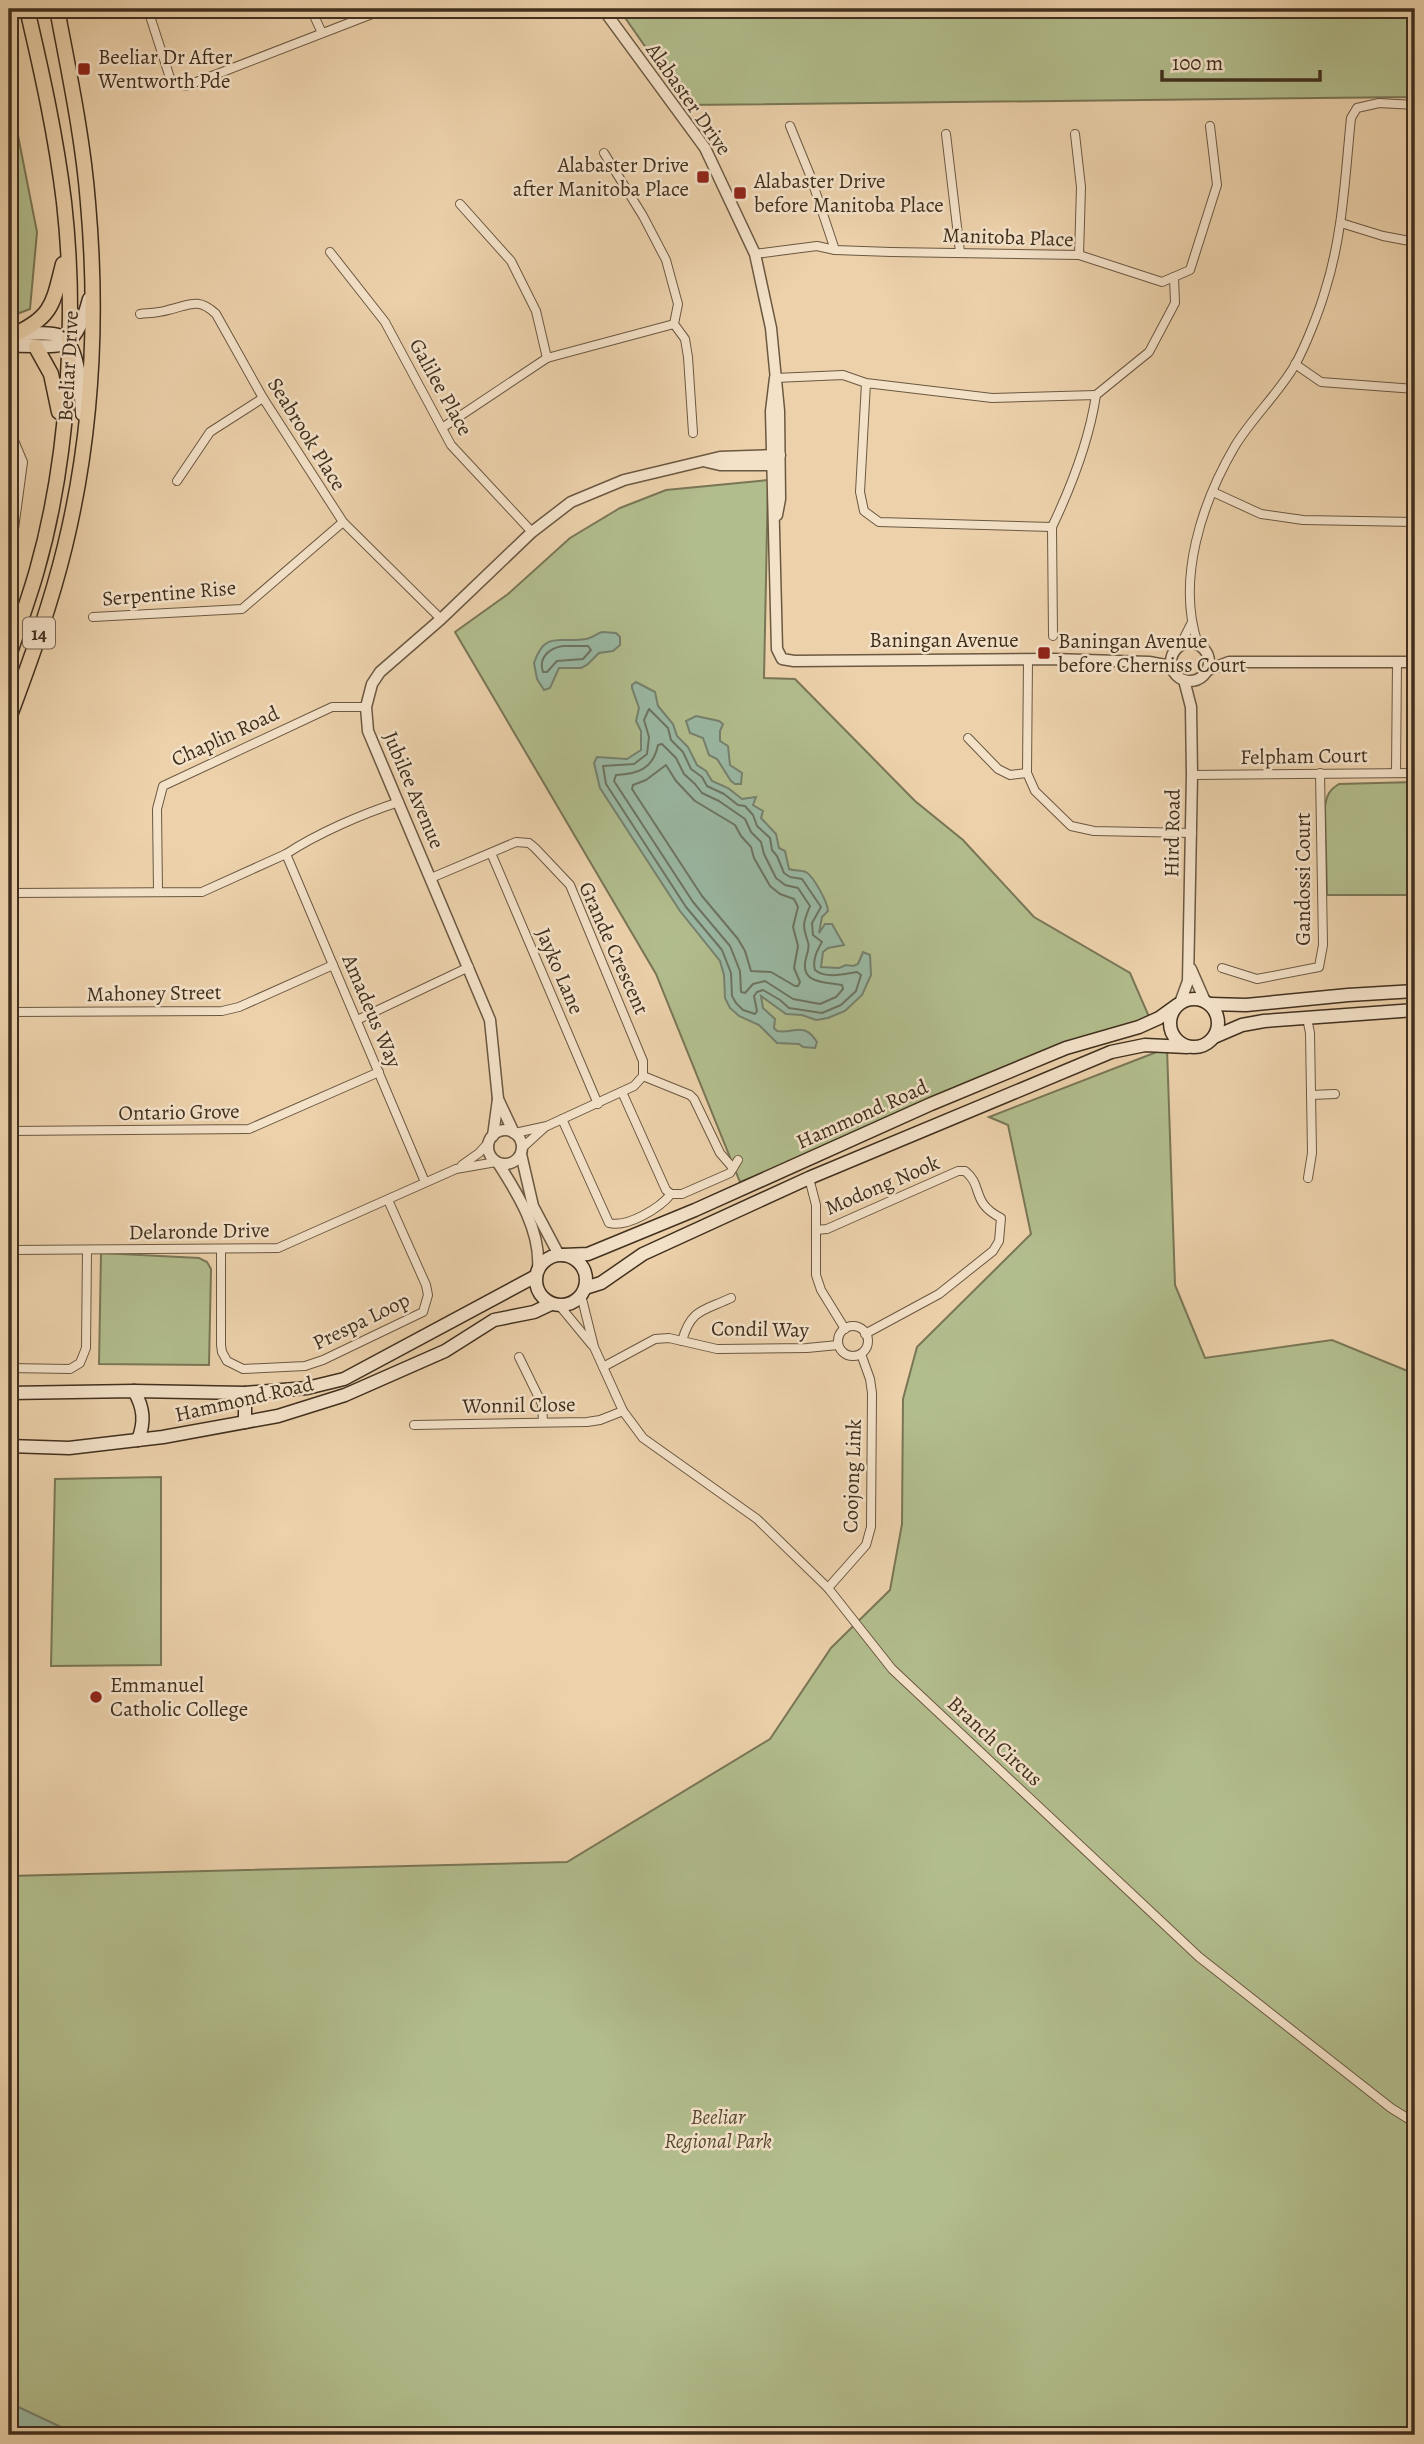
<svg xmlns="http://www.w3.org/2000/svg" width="1424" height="2444" font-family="Alegreya,serif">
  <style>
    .green { fill: #b2bd8d; stroke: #797656; stroke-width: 2 }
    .water { fill: #9ab8a4; stroke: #76816e; stroke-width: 2 }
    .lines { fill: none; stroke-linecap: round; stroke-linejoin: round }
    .shore { stroke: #6d7461; stroke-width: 2 }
    .minor-casing { stroke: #6b5841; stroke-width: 10 }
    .tertiary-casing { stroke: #6b5841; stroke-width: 13 }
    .secondary-casing { stroke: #402f1e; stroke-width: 15 }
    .trunk-casing { stroke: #402f1e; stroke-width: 17 }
    .minor { stroke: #f3e1c8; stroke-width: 8 }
    .tertiary { stroke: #f3e1c8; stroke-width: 10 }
    .secondary { stroke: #f3e1c8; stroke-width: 12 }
    .trunk { stroke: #ecd1ab; stroke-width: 14 }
    .poi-dot { fill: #8f2418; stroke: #f3e1c8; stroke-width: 2.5 }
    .labels { text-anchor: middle; stroke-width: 5; stroke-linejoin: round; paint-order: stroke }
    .shield { fill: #f3e1c8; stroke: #766451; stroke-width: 2 }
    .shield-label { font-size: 19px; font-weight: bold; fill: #402f1e }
    .poi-label { font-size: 21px; fill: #402f1e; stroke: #f3e1c8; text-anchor: start }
    .street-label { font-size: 21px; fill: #402f1e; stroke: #f3e1c8 }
    .park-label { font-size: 21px; font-style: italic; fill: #574b34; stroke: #f3e1c8 }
  </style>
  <rect width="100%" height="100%" fill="#ecd1ab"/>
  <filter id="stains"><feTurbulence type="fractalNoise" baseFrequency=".00286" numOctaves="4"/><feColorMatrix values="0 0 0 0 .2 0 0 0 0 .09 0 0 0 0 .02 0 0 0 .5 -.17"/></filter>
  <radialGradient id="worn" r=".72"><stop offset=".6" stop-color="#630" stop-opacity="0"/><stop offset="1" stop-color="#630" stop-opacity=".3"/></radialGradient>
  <g class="green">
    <polygon points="619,9 1415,9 1415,97 686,105"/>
    <polygon points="9,90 37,232 30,309 9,317"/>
    <polygon points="768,480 764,678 795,679 915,801 963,840 1034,917 1130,973 1150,1019 740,1182 656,974 455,632 508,594 570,538 620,508 666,490"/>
    <path d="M1415,782V895H1327L1325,806C1327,795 1329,790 1339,784Z"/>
    <polygon points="1167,1048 1175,1285 1205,1358 1332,1340 1415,1374 1415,2435 9,2435 9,1876 567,1862 770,1739 831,1648 890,1590 902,1524 903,1399 917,1347 1031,1234 1008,1125 989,1117"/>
    <polygon points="101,1253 199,1258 207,1262 211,1269 209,1365 99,1364"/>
    <polygon points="161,1477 161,1665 51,1666 55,1479"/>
  </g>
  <g class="water">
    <path d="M602,632L616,633L620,637V645L613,651L599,653L587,665L581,668H559L550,688L544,690L537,679L534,663C545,629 561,644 586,639C592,638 596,634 602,632Z"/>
    <path d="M636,682L655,692L658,706L673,724L677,736L688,747L697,765L706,771L712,781L728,788L742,799L756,797L753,805L763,811L761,818L776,834L779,848L785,851L789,869C794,871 801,870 806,872C814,877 828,903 828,911L822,917L819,933L825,924H832L844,945L828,948L823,952L821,967L839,968L846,965L853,966L858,964L863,952L870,955L871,975L862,995L845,1011L828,1018L816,1020L802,1015L786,1014L761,996L763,1008L775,1019L774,1028L777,1031C794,1034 804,1021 817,1042L815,1048L803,1047L799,1044L777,1043L759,1025L739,1016L730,1008L725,998L724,975L720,961L680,911L600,788L594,763L597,757L627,759L641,750V731L636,721L639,708L632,688V685Z"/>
    <polygon points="696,716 719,721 723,724 720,731 720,741 728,746 730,765 742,773 741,784 735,784 731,781 717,759 709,755 703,738 690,733 686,721"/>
    <polygon points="9,2404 12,2404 78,2435 9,2435"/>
  </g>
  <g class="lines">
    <g class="shore">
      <path d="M563,646H588L591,650L583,659L557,661L547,672H543C538,658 549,648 563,646Z"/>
      <path d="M649,709L668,728L671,740L683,752L691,769L702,777L707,786L724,794L738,805L745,806L753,815L757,826L770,838L772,850L777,856L784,873L790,877L802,879L821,907L812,923L813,935L822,942C817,950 812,960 815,970C825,979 845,974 857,972L861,975L856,991L841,1005L822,1013L789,1008L780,1000L763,990L757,992L754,996L757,1011L755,1014L743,1010L736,1003L732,996L731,973L722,950L686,907L606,784L603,766L634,764L647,754L649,737L644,720Z"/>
      <path d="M662,744L676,758L684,774L695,784L702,793L719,801L745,819L751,832L761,842L764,854L776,878L785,885L798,888L810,906C803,923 802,925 808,942C810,947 807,954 806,958C799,984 825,982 842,985L843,989L836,997L820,1004L793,999L765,981L753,984L745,993L741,992L740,971L730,946L693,902L614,781L616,775C638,774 653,769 658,745Z"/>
      <polygon points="666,765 676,781 695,801 735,825 741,836 751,847 754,858 770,886 780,894 794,899 798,907 793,927 798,946 794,968 800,982 798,986 795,986 771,972 751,971 745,951 738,939 702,896 632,789 633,785 646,780"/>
    </g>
    <g class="minor-casing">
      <g id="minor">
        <polyline points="311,9 322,33"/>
        <polyline points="150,16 171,81 186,86 385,9"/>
        <polyline points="790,126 810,175 835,250"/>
        <polyline points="946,134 960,252"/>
        <polyline points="1075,134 1081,187 1079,255"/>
        <polyline points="604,153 643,216 666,260 678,304 674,324 685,339 688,357 693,433"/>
        <polyline points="460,204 511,261 536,311 547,358"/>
        <polyline points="1341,223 1383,236 1415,242"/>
        <polyline points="330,252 385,322 451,445 532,532"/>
        <polyline points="755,254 817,246 835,250 891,252 1079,255 1162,282 1190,270 1217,185 1210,126"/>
        <path d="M140,314C149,313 159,313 168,310C190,305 198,297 216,314L263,398L343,522L441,619"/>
        <polyline points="1295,364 1321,382 1415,389"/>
        <path d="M775,378L843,375L866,383L992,398L1096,395C1089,442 1072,485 1052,527L879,522L864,511L860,492L866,383"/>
        <polyline points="1096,395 1149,352 1175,303 1174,277"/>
        <polyline points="442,428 547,358 674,324"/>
        <polyline points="9,437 12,436 23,462 14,529"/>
        <polyline points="177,481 210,432 263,398"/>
        <polyline points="1213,492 1261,514 1303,520 1415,522"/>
        <polyline points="1052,527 1053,636"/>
        <polyline points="93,617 242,609 343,522"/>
        <polyline points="1181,644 1191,624"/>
        <path d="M1198,644C1176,580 1202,502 1235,446C1252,418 1278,394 1295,365C1305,347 1319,312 1325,291C1343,235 1345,176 1351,118L1357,108L1379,103L1415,105"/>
        <polyline points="1028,659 1027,773 1035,791 1071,826 1094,831 1192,833"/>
        <polyline points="968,738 998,769 1010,775 1027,773"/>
        <polyline points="1396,773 1397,662"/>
        <polyline points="1192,775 1415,773"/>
        <polyline points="491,853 598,1104"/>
        <polyline points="286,854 425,1182"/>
        <polyline points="431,878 516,842 529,843 535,848 570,885 643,1061 643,1076 634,1086 547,1126 515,1133"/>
        <polyline points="158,892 157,809 163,786 332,707 366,707"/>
        <path d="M9,893L202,892L286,854C318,833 362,814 399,802"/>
        <polyline points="1222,968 1257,979 1319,967 1323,945 1320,773"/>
        <polyline points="9,1012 222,1011 239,1007 333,965"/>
        <polyline points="1307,1018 1310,1033 1312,1153 1308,1178"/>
        <polyline points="357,1020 469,967"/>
        <polyline points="643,1076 690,1095 694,1099 720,1153 733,1168"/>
        <polyline points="622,1092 666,1190 671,1194 682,1194 730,1173 738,1160"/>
        <polyline points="1311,1095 1335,1094"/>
        <path d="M562,1119L609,1223C627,1228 660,1208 671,1194"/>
        <polyline points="9,1131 249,1129 379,1072"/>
        <polyline points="522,1148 545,1127"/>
        <polyline points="462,1165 479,1153 489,1142"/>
        <polyline points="809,1178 816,1205 816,1275 821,1290 845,1329"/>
        <path d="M816,1230L827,1229L958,1171H965C984,1186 970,1202 1001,1218L999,1241L993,1251L939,1294L865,1334"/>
        <polyline points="9,1250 278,1248 456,1169 496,1162"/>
        <polyline points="221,1250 221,1345 222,1352 227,1361 243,1369 305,1366 323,1360 423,1312 428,1295 426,1285 388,1200"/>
        <polyline points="581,1295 594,1347 623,1411 643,1438 757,1519 828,1588 892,1669 1199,1957 1391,2108 1415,2123"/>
        <polyline points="559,1305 592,1345"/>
        <circle cx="853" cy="1341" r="15"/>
        <path d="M682,1341C691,1309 703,1311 731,1298"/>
        <polyline points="519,1357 542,1404 543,1422"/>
        <polyline points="603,1367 655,1339 669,1338 717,1349 807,1348 838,1345"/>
        <polyline points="9,1368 70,1369 80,1363 86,1348 87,1250"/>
        <polyline points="414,1425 587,1422 600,1420 623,1411"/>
        <polyline points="828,1588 866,1545 871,1527 872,1393 870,1379 861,1354"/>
      </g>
    </g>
    <g class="tertiary-casing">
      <g id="tertiary">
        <polyline points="603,9 705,148 755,254 771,328 779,411 780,499 777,515"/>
        <polyline points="775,378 771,411 777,649 782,659 794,661 1053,659 1149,662 1171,666"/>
        <polyline points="707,462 720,465 778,465"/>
        <circle cx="1190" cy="662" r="19"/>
        <polyline points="1208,670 1229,662 1415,662"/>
        <polyline points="1191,969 1205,1001"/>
        <polyline points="1180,1003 1188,981 1192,775 1191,707 1184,680"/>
        <polyline points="498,1099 514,1133"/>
        <circle cx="505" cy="1147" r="17"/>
        <polyline points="493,1136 498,1099 490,1020 368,731 366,707 372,684 380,672 441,619 532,532 571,502 624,480 720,457 780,455"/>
        <polyline points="521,1154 533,1206 559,1255"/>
        <path d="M498,1163C518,1194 541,1231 538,1269"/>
      </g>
    </g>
    <g class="secondary-casing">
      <g id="secondary">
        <path d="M16,335C29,334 48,331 61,336C80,344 81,395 82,414"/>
        <path d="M9,346C60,344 73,359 89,299"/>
        <circle cx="1194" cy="1023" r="24"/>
        <polyline points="1210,1004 1246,1005 1348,995 1415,991"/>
        <polyline points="1214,1037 1242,1025 1264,1021 1415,1010"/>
        <polyline points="563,1255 588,1254 695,1210 931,1104 1066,1048 1139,1027 1159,1018 1177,1005"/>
        <circle cx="561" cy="1280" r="25"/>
        <polyline points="585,1288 601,1283 643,1254 809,1178 1111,1052 1145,1045 1187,1047"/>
        <path d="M134,1391C144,1408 145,1422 138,1440"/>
        <polyline points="9,1393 134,1391 245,1393 307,1388 344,1379 536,1276"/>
        <polyline points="245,1393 245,1422"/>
        <polyline points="9,1446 69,1448 163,1437 278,1416 345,1395 445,1351 494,1320 534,1312 551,1304"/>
      </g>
    </g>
    <g class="trunk-casing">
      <g id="trunk">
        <path d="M13,335C53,317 53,303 63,264"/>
        <polyline points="36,347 51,374 59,412"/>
        <path d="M9,656C18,627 29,599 37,570C69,458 77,317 64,202C56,136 42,73 27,9"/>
        <path d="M9,718C30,662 51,604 65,546C92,435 98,317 88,203C83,138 69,73 57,9"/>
      </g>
    </g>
    <use href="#minor" class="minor"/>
    <use href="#tertiary" class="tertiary"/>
    <use href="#secondary" class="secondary"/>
    <use href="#trunk" class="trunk"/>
  </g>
  <g class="poi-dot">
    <rect x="77" y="62" width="14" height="14" rx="3.5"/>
    <rect x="696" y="170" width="14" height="14" rx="3.5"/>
    <rect x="733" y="186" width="14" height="14" rx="3.5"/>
    <rect x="1037" y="646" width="14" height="14" rx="3.5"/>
    <circle cx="96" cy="1697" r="7"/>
  </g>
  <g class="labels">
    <rect class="shield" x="23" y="617.5" width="32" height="31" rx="5"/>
    <g class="shield-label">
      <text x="39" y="640">14</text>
    </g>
    <g class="poi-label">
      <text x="98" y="64">Beeliar Dr After<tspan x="98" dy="24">Wentworth Pde</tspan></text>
      <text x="689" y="172" text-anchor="end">Alabaster Drive<tspan x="689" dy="24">after Manitoba Place</tspan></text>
      <text x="754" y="188">Alabaster Drive<tspan x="754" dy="24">before Manitoba Place</tspan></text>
      <text x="1058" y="648">Baningan Avenue<tspan x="1058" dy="24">before Cherniss Court</tspan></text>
      <text x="110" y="1692">Emmanuel<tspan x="110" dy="24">Catholic College</tspan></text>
    </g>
    <g class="street-label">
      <text transform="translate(689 99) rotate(55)" y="7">Alabaster Drive</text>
      <text transform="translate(1008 237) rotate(2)" y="7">Manitoba Place</text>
      <text transform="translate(68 366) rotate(-87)" y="7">Beeliar Drive</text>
      <text transform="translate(441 387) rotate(61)" y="7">Galilee Place</text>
      <text transform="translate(307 434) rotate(58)" y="7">Seabrook Place</text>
      <text transform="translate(169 593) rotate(-5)" y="7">Serpentine Rise</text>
      <text x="944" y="647">Baningan Avenue</text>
      <text transform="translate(225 736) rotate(-25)" y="7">Chaplin Road</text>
      <text transform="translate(1304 756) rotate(-1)" y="7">Felpham Court</text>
      <text transform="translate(414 790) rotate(67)" y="7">Jubilee Avenue</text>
      <text transform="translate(1172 833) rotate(-89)" y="7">Hird Road</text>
      <text transform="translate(1303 879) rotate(-90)" y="7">Gandossi Court</text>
      <text transform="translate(614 948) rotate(66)" y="7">Grande Crescent</text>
      <text transform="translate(560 971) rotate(67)" y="7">Jayko Lane</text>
      <text transform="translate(154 993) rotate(-1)" y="7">Mahoney Street</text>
      <text transform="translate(372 1011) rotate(67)" y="7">Amadeus Way</text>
      <text transform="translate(179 1112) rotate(-1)" y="7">Ontario Grove</text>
      <text transform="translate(862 1114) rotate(-24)" y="7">Hammond Road</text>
      <text transform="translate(882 1185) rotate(-23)" y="7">Modong Nook</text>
      <text transform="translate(199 1231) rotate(-1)" y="7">Delaronde Drive</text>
      <text transform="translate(361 1321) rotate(-26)" y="7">Prespa Loop</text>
      <text transform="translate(760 1329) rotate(1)" y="7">Condil Way</text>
      <text transform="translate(244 1399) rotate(-13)" y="7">Hammond Road</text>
      <text transform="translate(519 1405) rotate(-1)" y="7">Wonnil Close</text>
      <text transform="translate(852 1476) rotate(-88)" y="7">Coojong Link</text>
      <text transform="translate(995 1741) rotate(43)" y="7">Branch Circus</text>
    </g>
    <g class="park-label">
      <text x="718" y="2124">Beeliar<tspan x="718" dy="24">Regional Park</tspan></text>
    </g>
  </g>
  <rect width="1424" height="2444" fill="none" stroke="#ecd1ab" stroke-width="35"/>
  <rect x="10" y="10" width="1403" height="2423" fill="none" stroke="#402f1e" stroke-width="3.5"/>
  <rect x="18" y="18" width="1389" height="2409" fill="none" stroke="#402f1e" stroke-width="2"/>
  <path d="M1162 70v10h158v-10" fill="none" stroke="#402f1e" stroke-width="3.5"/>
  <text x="1172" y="70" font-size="21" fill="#402f1e" stroke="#f3e1c8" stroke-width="5" paint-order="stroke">100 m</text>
  <rect width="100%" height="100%" filter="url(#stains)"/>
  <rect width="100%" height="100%" fill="url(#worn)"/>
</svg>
